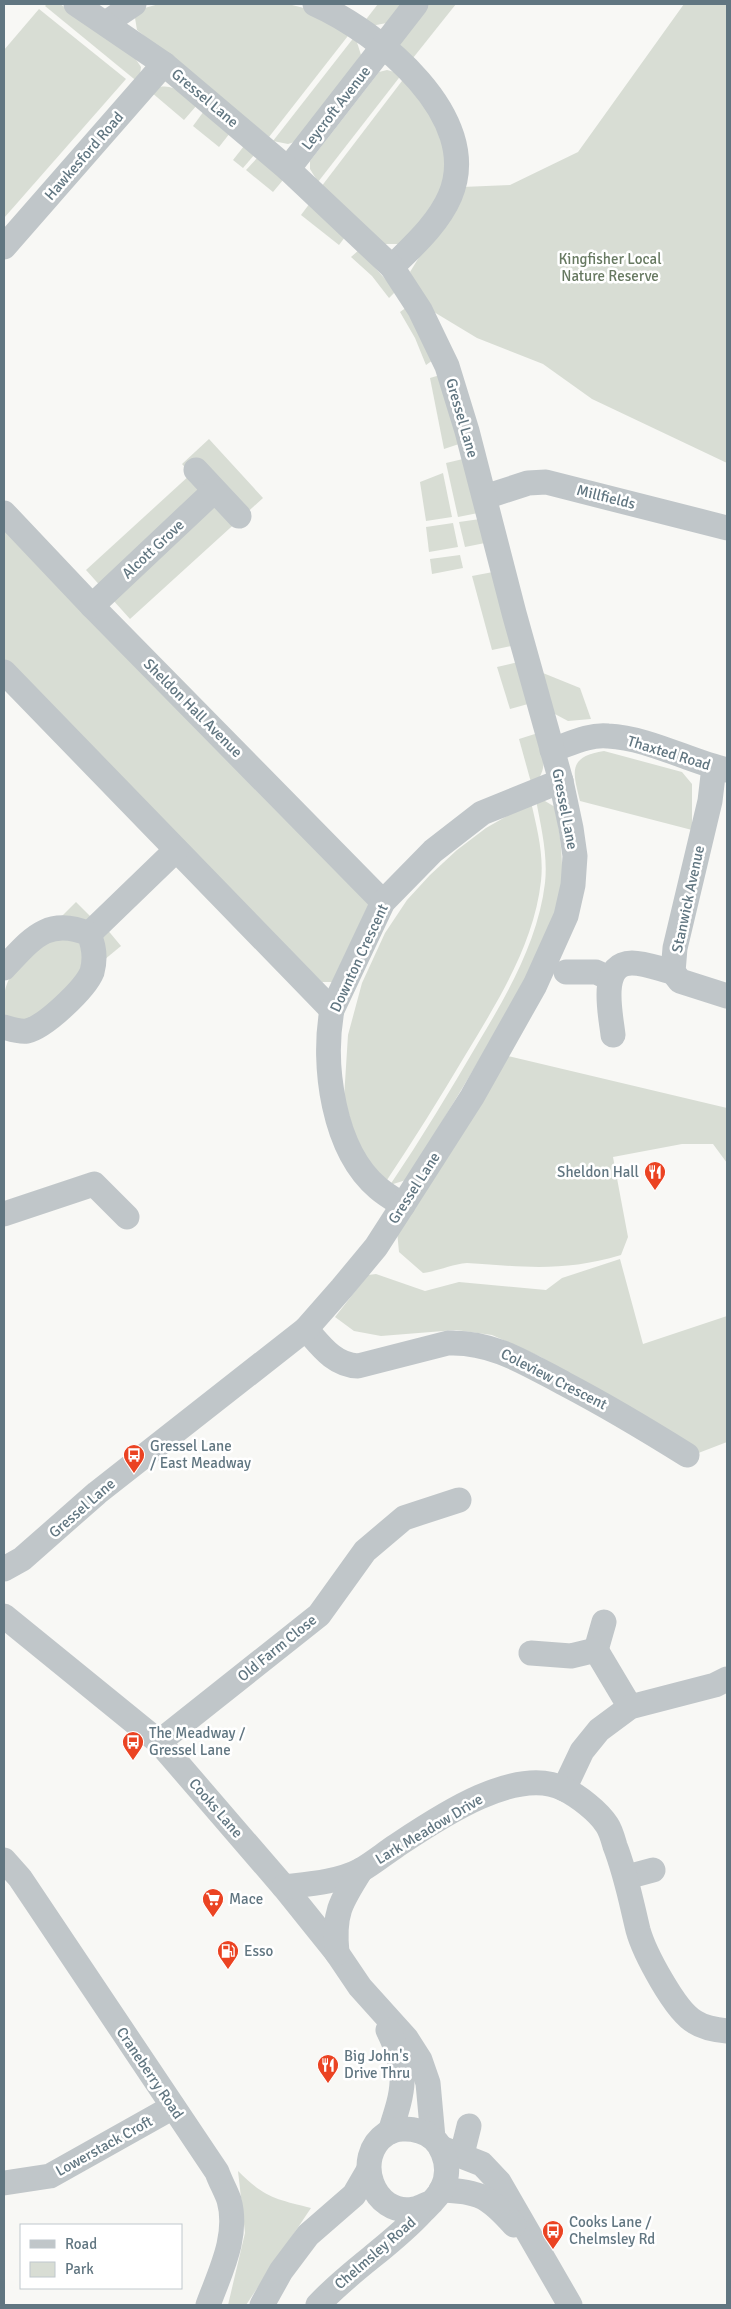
<svg xmlns="http://www.w3.org/2000/svg" width="731" height="2309" font-family="Signika,sans-serif">
  <style>
    .green { fill: #d8ddd4 }
    .lines { fill: none; stroke-linecap: round; stroke-linejoin: round }
    .minor { stroke: #c0c6c9; stroke-width: 25 }
    .labels { text-anchor: middle; stroke-width: 5; stroke-linejoin: round; paint-order: stroke }
    .street-label { font-size: 15px; fill: #617681; stroke: #fff }
    .park-label { font-size: 15px; fill: #677961; stroke: #fff }
    .poi-label { font-size: 15px; fill: #617681; stroke: #fff; text-anchor: start }
  </style>
  <rect width="100%" height="100%" fill="#f8f8f5"/>
  <g class="green">
    <polygon points="47,4 60,4 133,55 141,67 139,83 45,6"/>
    <polygon points="159,4 288,4 308,9 351,32 269,137 137,30 135,18 141,9"/>
    <polygon points="378,4 406,4 392,22 371,26 364,22"/>
    <polygon points="428,4 456,4 413,58 395,45"/>
    <polygon points="684,4 727,4 727,463 592,399 543,364 477,338 424,306 410,272 462,187 510,185 578,152"/>
    <polygon points="39,9 126,79 4,218 4,50"/>
    <polygon points="355,36 361,55 301,140 288,144 273,141"/>
    <polygon points="387,70 402,74 318,182 310,169 310,161 379,72"/>
    <polygon points="405,77 430,109 447,144 444,192 402,244 384,244 321,187"/>
    <path d="M160,87C175,84 185,96 197,105L184,120L151,92Z"/>
    <polygon points="204,111 230,133 219,147 193,126"/>
    <polygon points="244,146 255,154 243,168 233,160"/>
    <polygon points="258,157 283,180 273,192 246,170"/>
    <polygon points="310,203 345,237 339,245 301,215"/>
    <polygon points="359,250 396,291 389,298 372,276 351,257"/>
    <polygon points="407,307 433,360 426,365 415,338 400,312"/>
    <polygon points="440,375 459,444 444,449 430,378"/>
    <polygon points="209,439 263,498 130,619 86,570 191,474 182,464"/>
    <polygon points="463,459 478,513 458,517 446,463"/>
    <polygon points="443,473 452,517 426,521 420,482"/>
    <polygon points="480,519 485,543 465,547 459,522"/>
    <polygon points="4,521 370,902 332,982 322,982 228,893 4,660"/>
    <polygon points="453,523 458,547 429,552 426,527"/>
    <polygon points="460,555 463,568 432,574 430,559"/>
    <polygon points="493,572 511,646 492,650 472,576"/>
    <polygon points="518,662 528,704 510,709 497,667"/>
    <polygon points="543,673 580,688 591,719 568,721 553,713"/>
    <path d="M538,733C543,753 550,770 532,786L519,739Z"/>
    <path d="M604,751L682,772L692,784V830L580,801C573,772 567,757 604,751Z"/>
    <path d="M536,800L545,801L555,807C562,844 567,883 554,919C543,948 526,977 511,1004C478,1064 442,1122 406,1180L390,1185C421,1139 450,1091 478,1043C508,993 538,941 545,883C548,855 541,827 536,800Z"/>
    <path d="M531,802C537,828 544,855 541,881C534,944 498,1001 466,1054C440,1098 413,1141 385,1183L362,1158L344,1098L348,1035L362,983L385,933L407,900L430,875L457,850L486,828Z"/>
    <polygon points="76,902 93,919 85,921 62,916"/>
    <polygon points="106,928 121,946 104,960 103,933"/>
    <path d="M53,938L83,942L84,959L75,984L27,1021L4,1016C0,971 22,963 53,938Z"/>
    <path d="M508,1056L727,1108V1163L713,1144H682L613,1157L628,1237L621,1255C563,1272 526,1267 467,1263C452,1264 439,1271 423,1273L399,1252L397,1231Z"/>
    <polygon points="620,1259 643,1344 727,1316 727,1442 688,1457 541,1357 492,1335 456,1330 381,1336 354,1331 335,1317 368,1275 376,1274 425,1291 459,1282 546,1290 562,1278"/>
    <path d="M238,2171C265,2198 276,2199 311,2208L246,2305H228L245,2233Z"/>
  </g>
  <g class="lines">
    <g class="minor">
      <path d="M315,4C378,32 484,117 450,196C438,224 413,246 392,267"/>
      <polyline points="106,23 134,4"/>
      <polyline points="288,169 416,4"/>
      <polyline points="4,247 164,64"/>
      <polyline points="196,470 239,516"/>
      <polyline points="485,497 528,483 546,482 727,528"/>
      <polyline points="4,513 92,606 383,902"/>
      <polyline points="92,606 214,491"/>
      <polyline points="4,672 332,1010"/>
      <path d="M552,750C570,744 589,734 608,736C649,738 688,761 727,770"/>
      <polyline points="714,767 710,801 675,948 673,972 680,981 727,996"/>
      <polyline points="89,934 176,850"/>
      <path d="M4,968C31,940 47,916 89,934C94,946 96,958 92,972C85,989 45,1027 27,1031C19,1032 11,1029 4,1027"/>
      <polyline points="566,972 596,972 609,978"/>
      <path d="M613,1035C611,1015 598,963 632,963C645,963 660,969 673,972"/>
      <path d="M403,1205C395,1200 386,1195 378,1188C333,1150 322,1065 332,1010L383,902L433,851L482,813L561,781"/>
      <polyline points="4,1214 94,1184 127,1217"/>
      <path d="M306,1329C321,1346 334,1365 358,1366L448,1343C492,1341 527,1364 565,1384C607,1406 647,1430 687,1455"/>
      <polyline points="4,1569 22,1559 97,1493 306,1329 342,1288 376,1247 403,1205 472,1097 535,985 566,916 573,885 575,856 571,828 561,781 514,613 467,431 447,366 420,310 392,267 288,169 164,64 76,4"/>
      <polyline points="4,1616 159,1742 284,1887 337,1953 360,1987 406,2038 420,2060 428,2083 433,2138"/>
      <polyline points="596,1650 604,1622"/>
      <polyline points="531,1653 571,1656 596,1650 630,1707"/>
      <polyline points="159,1742 319,1615 365,1551 404,1518 459,1500"/>
      <polyline points="564,1789 582,1751 599,1730 630,1707 715,1685 727,1679"/>
      <path d="M4,1860L20,1878L217,2172C220,2181 226,2191 229,2200C239,2236 220,2272 208,2305"/>
      <polyline points="627,1877 653,1870"/>
      <path d="M284,1887C309,1884 338,1882 361,1870C373,1863 384,1854 396,1846C435,1820 516,1764 564,1789C578,1796 598,1811 607,1825C611,1831 613,1839 615,1846C626,1874 631,1901 638,1930C644,1952 675,2011 695,2022C704,2028 717,2030 727,2031"/>
      <path d="M337,1953C333,1914 340,1903 361,1870"/>
      <path d="M388,2030C409,2073 404,2089 390,2132"/>
      <polyline points="441,2148 482,2164 499,2182 570,2305"/>
      <polyline points="462,2154 469,2126"/>
      <polyline points="4,2183 50,2176 173,2107"/>
      <path d="M441,2190C480,2191 489,2197 514,2225"/>
      <polyline points="262,2305 281,2271 308,2235 354,2195 368,2171"/>
      <path d="M318,2305C350,2270 391,2246 422,2212C429,2205 438,2197 442,2189C448,2177 448,2165 443,2153C439,2142 430,2134 419,2131C409,2128 395,2128 386,2134C352,2157 373,2217 414,2209C420,2208 426,2204 432,2202"/>
    </g>
  </g>
  <defs>
    <g id="restaurant-pin" transform="scale(1.125)"><path d="M0 17L-7.5 6A9.5 9.5 0 1 1 7.5 6Z" fill="#eb4322" stroke="#fff"/><path d="M-5-6h1v4h1v-4h1v4h1v-4h1v5L-1.5 .5V6h-2V.5L-5-1ZM5-6V6H3V1.5H1.5Q1.5-4 5-6Z" fill="#fff"/></g>
    <g id="bus-pin" transform="scale(1.125)"><path d="M0 17L-7.5 6A9.5 9.5 0 1 1 7.5 6Z" fill="#eb4322" stroke="#fff"/><path d="M-5-6H5V4H4V6H2V4H-2V6H-4V4H-5ZM-3.5-4V0h7V-4ZM-3.5 1.2v1.5H-2V1.2ZM2 1.2v1.5H3.5V1.2Z" fill="#fff"/></g>
    <g id="supermarket-pin" transform="scale(1.125)"><path d="M0 17L-7.5 6A9.5 9.5 0 1 1 7.5 6Z" fill="#eb4322" stroke="#fff"/><path d="M-6-5.5h2.5l.6 2H6L4.5 2H-2.5L-4.4-4H-6ZM-1.5 3.2a1.3 1.3 0 1 0 .1 0ZM3 3.2a1.3 1.3 0 1 0 .1 0Z" fill="#fff"/></g>
    <g id="fuel-pin" transform="scale(1.125)"><path d="M0 17L-7.5 6A9.5 9.5 0 1 1 7.5 6Z" fill="#eb4322" stroke="#fff"/><path d="M-5.5-6h7V0h2V4h1.3V-2.5L3-4.5l.8-.8L6-3V5H2.5V1h-1V6h-7ZM-4.2-4.7v3.2H.2V-4.7Z" fill="#fff"/></g>
  </defs>
  <g fill-rule="evenodd">
    <use href="#restaurant-pin" x="655" y="1172"/>
    <use href="#bus-pin" x="134" y="1455"/>
    <use href="#bus-pin" x="133" y="1742"/>
    <use href="#supermarket-pin" x="213" y="1899"/>
    <use href="#fuel-pin" x="228" y="1951"/>
    <use href="#restaurant-pin" x="328" y="2065"/>
    <use href="#bus-pin" x="553" y="2231"/>
  </g>
  <g class="labels">
    <g class="street-label">
      <text transform="translate(205 98) rotate(40)" y="5">Gressel Lane</text>
      <text transform="translate(336 108) rotate(-52)" y="5">Leycroft Avenue</text>
      <text transform="translate(84 156) rotate(-49)" y="5">Hawkesford Road</text>
      <text transform="translate(462 418) rotate(74)" y="5">Gressel Lane</text>
      <text transform="translate(606 497) rotate(14)" y="5">Millfields</text>
      <text transform="translate(153 549) rotate(-43)" y="5">Alcott Grove</text>
      <text transform="translate(193 708) rotate(45)" y="5">Sheldon Hall Avenue</text>
      <text transform="translate(669 753) rotate(17)" y="5">Thaxted Road</text>
      <text transform="translate(565 809) rotate(79)" y="5">Gressel Lane</text>
      <text transform="translate(688 899) rotate(-78)" y="5">Stanwick Avenue</text>
      <text transform="translate(359 958) rotate(-65)" y="5">Downton Crescent</text>
      <text transform="translate(414 1188) rotate(-57)" y="5">Gressel Lane</text>
      <text transform="translate(554 1379) rotate(27)" y="5">Coleview Crescent</text>
      <text transform="translate(82 1508) rotate(-41)" y="5">Gressel Lane</text>
      <text transform="translate(277 1648) rotate(-39)" y="5">Old Farm Close</text>
      <text transform="translate(216 1808) rotate(49)" y="5">Cooks Lane</text>
      <text transform="translate(429 1829) rotate(-31)" y="5">Lark Meadow Drive</text>
      <text transform="translate(150 2073) rotate(56)" y="5">Craneberry Road</text>
      <text transform="translate(104 2146) rotate(-29)" y="5">Lowerstack Croft</text>
      <text transform="translate(375 2253) rotate(-41)" y="5">Chelmsley Road</text>
    </g>
    <g class="park-label">
      <text x="610" y="264">Kingfisher Local<tspan x="610" dy="17">Nature Reserve</tspan></text>
    </g>
    <g class="poi-label">
      <text x="639" y="1177" text-anchor="end">Sheldon Hall</text>
      <text x="150" y="1451">Gressel Lane<tspan x="150" dy="17">/ East Meadway</tspan></text>
      <text x="149" y="1738">The Meadway /<tspan x="149" dy="17">Gressel Lane</tspan></text>
      <text x="229" y="1904">Mace</text>
      <text x="244" y="1956">Esso</text>
      <text x="344" y="2061">Big John's<tspan x="344" dy="17">Drive Thru</tspan></text>
      <text x="569" y="2227">Cooks Lane /<tspan x="569" dy="17">Chelmsley Rd</tspan></text>
    </g>
  </g>
  <rect width="731" height="2309" fill="none" stroke="#617681" stroke-width="10"/>
  <rect x="20" y="2224" width="162" height="65" fill="#ffffff" stroke="#c0c8cd"/>
  <rect x="30" y="2240" width="25" height="8" fill="#c0c6c9" stroke="#c0c8cd"/>
  <text x="65" y="2249" font-size="15" fill="#617681">Road</text>
  <rect x="30" y="2262" width="25" height="15" fill="#d8ddd4" stroke="#c0c8cd"/>
  <text x="65" y="2274" font-size="15" fill="#617681">Park</text>
</svg>
